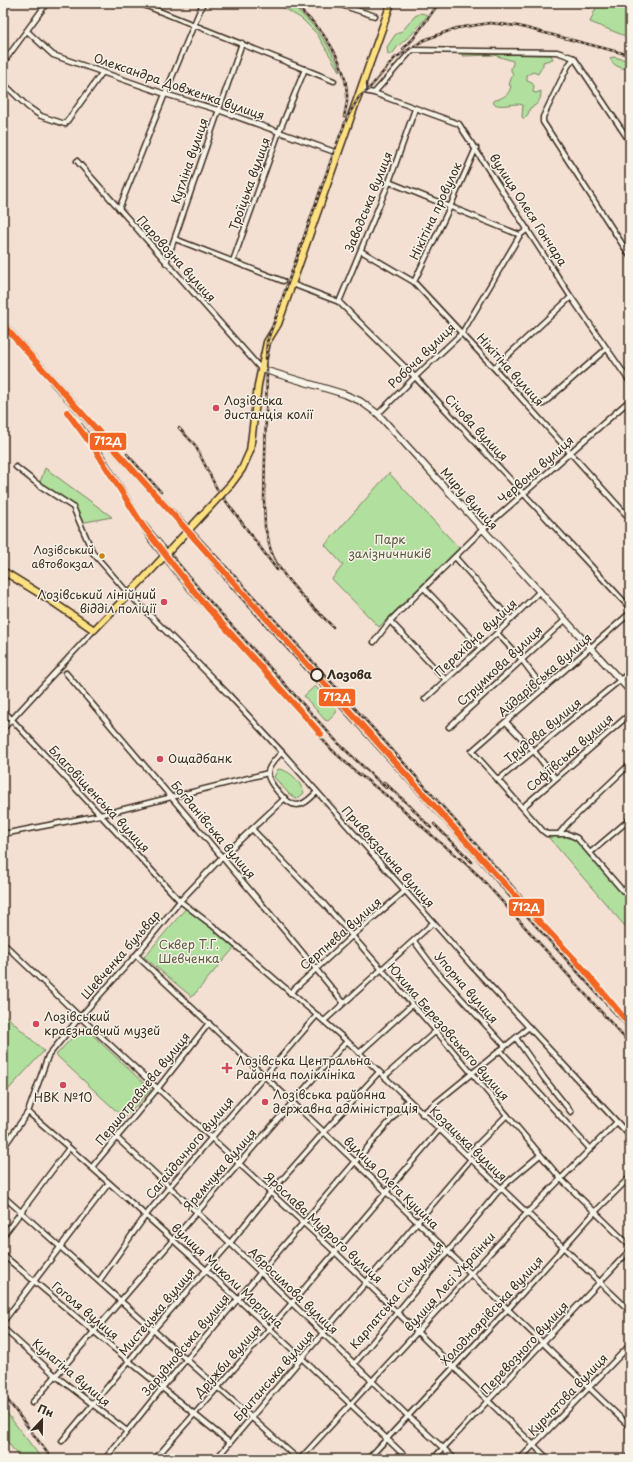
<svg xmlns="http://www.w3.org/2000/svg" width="633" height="1462" font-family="'Playpen Sans',sans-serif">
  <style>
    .green { fill: #b0df9e; stroke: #76845e }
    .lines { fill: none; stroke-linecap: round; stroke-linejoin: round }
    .street-casing { stroke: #3b2a1e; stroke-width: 7 }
    .secondary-casing { stroke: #3b2a1e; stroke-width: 8 }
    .primary-casing { stroke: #3b2a1e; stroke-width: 9 }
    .street { stroke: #f7f3e8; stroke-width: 4 }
    .secondary { stroke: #f7f3e8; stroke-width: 5.5 }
    .primary { stroke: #fde080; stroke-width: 6 }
    .rail-casing { stroke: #3b2a1e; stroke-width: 2.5 }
    .rail { stroke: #f7f3e8; stroke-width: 1; stroke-dasharray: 3; stroke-linecap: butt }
    .primary-bridge-casing { stroke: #3b2a1e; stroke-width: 9; stroke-linecap: butt }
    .primary-bridge { stroke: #fde080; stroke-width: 6 }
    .rail-1-casing { stroke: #f7f3e8; stroke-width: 9 }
    .rail-1 { stroke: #f26522; stroke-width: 6 }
    .poi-dot { fill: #d1495b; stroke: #f7f3e8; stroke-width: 1.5 }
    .bus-dot { fill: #c88708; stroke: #f7f3e8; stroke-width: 1.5 }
    .stop-dot { fill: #f7f3e8; stroke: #3b2a1e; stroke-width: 2 }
    .labels { text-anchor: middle; stroke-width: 3; stroke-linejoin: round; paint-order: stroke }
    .bus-label { font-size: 11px; fill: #3b2a1e; stroke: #f7f3e8; text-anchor: end }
    .street-label { font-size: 12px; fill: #3b2a1e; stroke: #f7f3e8 }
    .poi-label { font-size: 12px; fill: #3b2a1e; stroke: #f7f3e8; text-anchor: start }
    .park-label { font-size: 12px; fill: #58573e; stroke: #f7f3e8 }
    .stop-label { font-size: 12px; font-weight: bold; fill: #3b2a1e; stroke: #f7f3e8; text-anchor: start }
    .line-badge { stroke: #f7f3e8; stroke-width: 1.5 }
    .badge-label { font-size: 11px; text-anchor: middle; font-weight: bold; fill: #fff }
  </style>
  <rect width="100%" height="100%" fill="#f3e0d3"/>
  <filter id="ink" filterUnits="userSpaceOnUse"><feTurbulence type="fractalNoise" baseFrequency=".025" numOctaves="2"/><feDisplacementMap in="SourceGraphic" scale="8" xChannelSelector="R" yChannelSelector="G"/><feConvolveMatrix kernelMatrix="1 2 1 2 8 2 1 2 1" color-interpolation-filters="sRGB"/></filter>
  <g filter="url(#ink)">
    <g class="green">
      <path d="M282,3C309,12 330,46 340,70L339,71L317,34L302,19L284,8Z"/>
      <polygon points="598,3 630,3 630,38 590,22"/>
      <polygon points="421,13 428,15 412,34 398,46 393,53 388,55 387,47 395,35 403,30 415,16"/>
      <path d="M461,54L551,55L553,59L543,62V65L538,74L533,72L527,75V81L532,83L534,86L533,92L536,93L541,91C541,100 538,105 530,108L528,114L524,119L522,117L523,105C513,102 504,108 494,104L493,101C502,98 509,96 511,86L509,85L513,73L511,71C510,67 514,65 513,61L494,55L463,56Z"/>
      <path d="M614,57L630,61V70C622,68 613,67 610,58Z"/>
      <polygon points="45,468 112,517 80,523 73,507 39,485"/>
      <polygon points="389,473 459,548 379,627 332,579 343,565 325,545"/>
      <polygon points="315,686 336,709 336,713 328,721 325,720 304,696"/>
      <path d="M278,769C290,770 300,781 304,793L297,799L289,794L274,777Z"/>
      <polygon points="543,831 547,834 572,835 623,891 630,885 630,932"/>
      <polygon points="187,907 234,948 192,997 144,957"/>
      <polygon points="3,1013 44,1051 8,1090 3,1085"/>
      <polygon points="83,1026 151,1090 124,1118 56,1055"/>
      <polygon points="3,1408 42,1459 20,1459 3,1435"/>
    </g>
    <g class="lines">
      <g class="street-casing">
        <g id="street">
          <polyline points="139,3 334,81"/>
          <polyline points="335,3 375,16"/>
          <polyline points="584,3 589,5 590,3"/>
          <polyline points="27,31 53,55 165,94 218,110 332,151"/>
          <polyline points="574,58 568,66 543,117 543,122 630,256"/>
          <polyline points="574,58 630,142"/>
          <polyline points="3,63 47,3"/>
          <polyline points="3,83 28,107 41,116 65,124 102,73"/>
          <polyline points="364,86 364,91 374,93 412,50 557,52 574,58"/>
          <polyline points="374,93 459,124 571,297 630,382"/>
          <polyline points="77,161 261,369"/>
          <polyline points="389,182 520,235"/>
          <polyline points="119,209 165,94 203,3"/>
          <polyline points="175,239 283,281"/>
          <polyline points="361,251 414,282 494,368 630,519"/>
          <polyline points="233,261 279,132 305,69"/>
          <polyline points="166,263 242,43"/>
          <polyline points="414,282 450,207 476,148"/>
          <polyline points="292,284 339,302 415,377 630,608"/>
          <polyline points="339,302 389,182 415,109"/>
          <polyline points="494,368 571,297"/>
          <polyline points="543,404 606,349"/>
          <polyline points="378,414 415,377 462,333 520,235 528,229"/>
          <polyline points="16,467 39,485 73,507 93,553 128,593 229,695 280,750 471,965 630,1136"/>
          <polyline points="455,557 511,620"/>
          <polyline points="3,579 7,574"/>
          <polyline points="424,588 481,648"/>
          <polyline points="630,613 472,751 498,780 630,672"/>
          <polyline points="390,621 446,680"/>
          <polyline points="497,633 522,660 544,689"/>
          <polyline points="374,642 390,621 480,532 630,400"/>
          <polyline points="66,673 288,935 343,1002"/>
          <polyline points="425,699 497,633 540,591"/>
          <polyline points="3,710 180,901 213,926 347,1041 630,1311"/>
          <polyline points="506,722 534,751 555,778"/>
          <polyline points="449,727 565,620"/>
          <polyline points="3,729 94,630"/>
          <path d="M282,752C277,758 269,764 268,772C266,781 287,805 297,805C305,805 311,797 317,792"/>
          <polyline points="498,780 543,831 547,834 559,834 568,823 630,764"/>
          <polyline points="523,807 630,714"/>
          <polyline points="252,829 325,905 436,1031 561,1179 630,1246"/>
          <polyline points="3,834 100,815 268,773"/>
          <polyline points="559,834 568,834 577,838 623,891 630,885"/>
          <polyline points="590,853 630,819"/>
          <polyline points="414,941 437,972 505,1046"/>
          <polyline points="3,943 80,1017 335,1252 548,1459"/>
          <polyline points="136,955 324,1132 630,1427"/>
          <polyline points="290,993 352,936 405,891"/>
          <polyline points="324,1021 433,923"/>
          <polyline points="516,1038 544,1078 571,1112"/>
          <polyline points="500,1050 590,1149"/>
          <polyline points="359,1053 412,1005"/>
          <polyline points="384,1077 436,1031"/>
          <path d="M28,1112C158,1224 284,1340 408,1459"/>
          <polyline points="422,1114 529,1027"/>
          <polyline points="117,1138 230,1243 408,1416 455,1459"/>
          <polyline points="3,1148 28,1112 48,1056 80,1017 136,955 180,901 222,857 285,798"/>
          <polyline points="467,1155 507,1115"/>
          <polyline points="92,1167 158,1088 209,1023"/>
          <polyline points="3,1196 298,1459"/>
          <polyline points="3,1236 69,1148"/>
          <polyline points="3,1255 129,1361 230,1443"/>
          <polyline points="99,1281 146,1215 170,1186 317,1015"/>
          <polyline points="3,1322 109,1183"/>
          <polyline points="3,1328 56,1376 127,1431"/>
          <polyline points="354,1364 501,1188 540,1155"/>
          <path d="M32,1403C137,1283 240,1160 347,1041"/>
          <polyline points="62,1441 129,1361 154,1329 230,1243 271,1192 324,1132 379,1072"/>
          <polyline points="105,1459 162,1388 408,1100"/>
          <polyline points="155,1459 291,1304 440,1129"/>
          <polyline points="216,1459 471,1159"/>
          <polyline points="300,1459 527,1213 617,1122"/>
          <polyline points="368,1459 508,1309 595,1212 630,1177"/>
          <polyline points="433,1459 630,1250"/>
          <polyline points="520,1459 630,1345"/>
          <polyline points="626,1459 630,1455"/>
        </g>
      </g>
      <g class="secondary-casing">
        <polyline id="secondary" points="261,369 344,394 360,401 378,414 630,691"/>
      </g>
      <g class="primary-casing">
        <g id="primary">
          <polyline points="231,484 242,469 250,451 258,385 267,342 278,324 391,3"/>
          <polyline points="3,571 50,600 94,630 146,576"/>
        </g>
      </g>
      <use href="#street" class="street"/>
      <use href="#secondary" class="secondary"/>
      <use href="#primary" class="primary"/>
      <g class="rail-casing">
        <g id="rail">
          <path d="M290,3C321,23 349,64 347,102C346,107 345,112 344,117"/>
          <polyline points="403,49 413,39 439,3"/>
          <polyline points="3,320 79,405"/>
          <polyline points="50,383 198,546 235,591 465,845 527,916 630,1030"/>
          <polyline points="81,424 99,448 142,519 205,596 339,744 386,788"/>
          <polyline points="179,428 195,445 217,489 277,570"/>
          <polyline points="127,454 161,492"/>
          <path d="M154,489C299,645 442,802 579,964"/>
          <polyline points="128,501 138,523 150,542 193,596 332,750 355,771 396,803 437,840 463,861 481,878 630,1044"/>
          <path d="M268,538C271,570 311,605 333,627"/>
          <polyline points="269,542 265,527 264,500 267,371 266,358 267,342 336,146 347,118 359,97 367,91 395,58 424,40 457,28 490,23 518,26 630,55"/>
          <polyline points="384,782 412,808 431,828"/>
          <polyline points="434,824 472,862"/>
          <polyline points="3,1394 52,1459"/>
        </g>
      </g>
      <use href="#rail" class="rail"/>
      <g class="primary-bridge-casing">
        <polyline id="primary-bridge" points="146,576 231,484"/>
      </g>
      <use href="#primary-bridge" class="primary-bridge"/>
      <g class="rail-1-casing">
        <g id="rail-1">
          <polyline points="3,325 499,878 579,964 630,1025"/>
          <polyline points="67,412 96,451 143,526 174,566 206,606 321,734"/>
        </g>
      </g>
      <use href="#rail-1" class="rail-1"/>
    </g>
  </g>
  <g class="poi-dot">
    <circle cx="216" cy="408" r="4"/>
    <circle cx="164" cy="602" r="4"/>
    <circle cx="160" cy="759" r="4"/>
    <circle cx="36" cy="1024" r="4"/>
    <path d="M225 1062h4v4h4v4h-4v4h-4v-4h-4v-4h4z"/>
    <circle cx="63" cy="1085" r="4"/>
    <circle cx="265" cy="1102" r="4"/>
  </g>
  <circle class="bus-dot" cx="102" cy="556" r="3.5"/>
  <circle class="stop-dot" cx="317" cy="675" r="6"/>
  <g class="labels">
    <g class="bus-label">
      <text x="94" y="554">Лозівський<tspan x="94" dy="14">автовокзал</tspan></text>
    </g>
    <g class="street-label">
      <text transform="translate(179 87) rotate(19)" y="4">Олександра Довженка вулиця</text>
      <text transform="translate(190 161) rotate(-71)" y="4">Кутліна вулиця</text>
      <text transform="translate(250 184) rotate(-70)" y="4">Троїцька вулиця</text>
      <text transform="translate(369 202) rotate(-68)" y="4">Заводська вулиця</text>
      <text transform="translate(528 210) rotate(57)" y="4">вулиця Олеся Гончара</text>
      <text transform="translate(436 211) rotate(-65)" y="4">Нікітіна провулок</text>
      <text transform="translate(176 259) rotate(48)" y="4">Паровозна вулиця</text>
      <text transform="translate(422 356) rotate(-44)" y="4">Робоча вулиця</text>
      <text transform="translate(510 370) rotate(48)" y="4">Нікітіна вулиця</text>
      <text transform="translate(476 428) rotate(47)" y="4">Січова вулиця</text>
      <text transform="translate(536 470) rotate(-41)" y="4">Червона вулиця</text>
      <text transform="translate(469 499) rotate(48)" y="4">Миру вулиця</text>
      <text transform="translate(476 638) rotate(-43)" y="4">Перехідна вулиця</text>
      <text transform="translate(500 666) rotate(-43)" y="4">Струмкова вулиця</text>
      <text transform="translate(545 675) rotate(-41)" y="4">Айдарівська вулиця</text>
      <text transform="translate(543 731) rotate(-39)" y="4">Трудова вулиця</text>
      <text transform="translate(570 753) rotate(-41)" y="4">Софіївська вулиця</text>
      <text transform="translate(99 799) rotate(47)" y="4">Благовіщенська вулиця</text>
      <text transform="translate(213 830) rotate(50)" y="4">Богданівська вулиця</text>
      <text transform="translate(388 857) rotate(48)" y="4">Привокзальна вулиця</text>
      <text transform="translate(341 934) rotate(-41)" y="4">Серпнева вулиця</text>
      <text transform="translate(121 955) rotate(-49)" y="4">Шевченка бульвар</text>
      <text transform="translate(466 988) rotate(49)" y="4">Упорна вулиця</text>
      <text transform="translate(448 1032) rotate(49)" y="4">Юхима Березовського вулиця</text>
      <text transform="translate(143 1089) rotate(-51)" y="4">Першотравнева вулиця</text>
      <text transform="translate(468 1144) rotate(44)" y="4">Козацька вулиця</text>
      <text transform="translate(190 1148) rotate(-50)" y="4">Сагайдачного вулиця</text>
      <text transform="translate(220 1170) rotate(-49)" y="4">Яремчука вулиця</text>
      <text transform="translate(391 1183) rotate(44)" y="4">вулиця Олега Куцина</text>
      <text transform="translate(323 1228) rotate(43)" y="4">Ярослава Мудрого вулиця</text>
      <text transform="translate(227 1276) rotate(43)" y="4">вулиця Миколи Моргуна</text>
      <text transform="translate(450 1282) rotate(-48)" y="4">вулиця Лесі Українки</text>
      <text transform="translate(293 1291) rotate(44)" y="4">Абросимова вулиця</text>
      <text transform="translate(397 1295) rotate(-50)" y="4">Карпатська Січ вулиця</text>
      <text transform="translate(85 1311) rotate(40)" y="4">Гоголя вулиця</text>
      <text transform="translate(492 1311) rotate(-47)" y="4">Холодноярівська вулиця</text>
      <text transform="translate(157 1312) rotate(-50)" y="4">Мистецька вулиця</text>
      <text transform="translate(186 1345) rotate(-50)" y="4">Зарудновська вулиця</text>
      <text transform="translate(525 1348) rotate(-47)" y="4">Перевозного вулиця</text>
      <text transform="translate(228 1361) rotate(-48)" y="4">Дружби вулиця</text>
      <text transform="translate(71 1373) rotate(40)" y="4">Кулагіна вулиця</text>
      <text transform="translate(274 1376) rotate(-49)" y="4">Британська вулиця</text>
      <text transform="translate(568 1395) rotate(-46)" y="4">Курчатова вулиця</text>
    </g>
    <g class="poi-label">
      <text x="224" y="405">Лозівська<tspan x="224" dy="14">дистанція колії</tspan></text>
      <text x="156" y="599" text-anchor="end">Лозівський лінійний<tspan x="156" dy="14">відділ поліції</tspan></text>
      <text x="168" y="763">Ощадбанк</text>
      <text x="44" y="1021">Лозівський<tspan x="44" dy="14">краєзнавчий музей</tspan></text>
      <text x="236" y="1065">Лозівська Центральна<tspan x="236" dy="14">Районна поліклініка</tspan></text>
      <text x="273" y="1099">Лозівська районна<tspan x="273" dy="14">державна адміністрація</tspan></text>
      <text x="63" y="1102" text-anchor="middle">НВК №10</text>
    </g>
    <g class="park-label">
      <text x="390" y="544">Парк<tspan x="390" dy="14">залізничників</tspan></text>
      <text x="189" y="949">Сквер Т.Г.<tspan x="189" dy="14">Шевченка</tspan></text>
    </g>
    <g class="stop-label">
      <text x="327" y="679">Лозова</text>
    </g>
  </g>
  <g class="line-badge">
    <rect x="89" y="432" width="38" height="19" rx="4" fill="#f26522"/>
    <rect x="318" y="688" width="38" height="19" rx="4" fill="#f26522"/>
    <rect x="508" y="898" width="37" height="19" rx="4" fill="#f26522"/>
  </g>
  <g class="badge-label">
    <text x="108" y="445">712Д</text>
    <text x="337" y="701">712Д</text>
    <text x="526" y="911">712Д</text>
  </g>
  <rect width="633" height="1462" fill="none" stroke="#f7f3e8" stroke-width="16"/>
  <rect x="8" y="8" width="617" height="1446" fill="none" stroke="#3b2a1e" stroke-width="1.5" filter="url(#ink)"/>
  <g transform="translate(42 1420) rotate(22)" stroke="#f7f3e8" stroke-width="3" paint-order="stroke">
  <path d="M0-3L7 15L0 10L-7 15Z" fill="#3b2a1e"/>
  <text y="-6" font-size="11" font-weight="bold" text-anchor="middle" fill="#3b2a1e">Пн</text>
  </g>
</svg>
